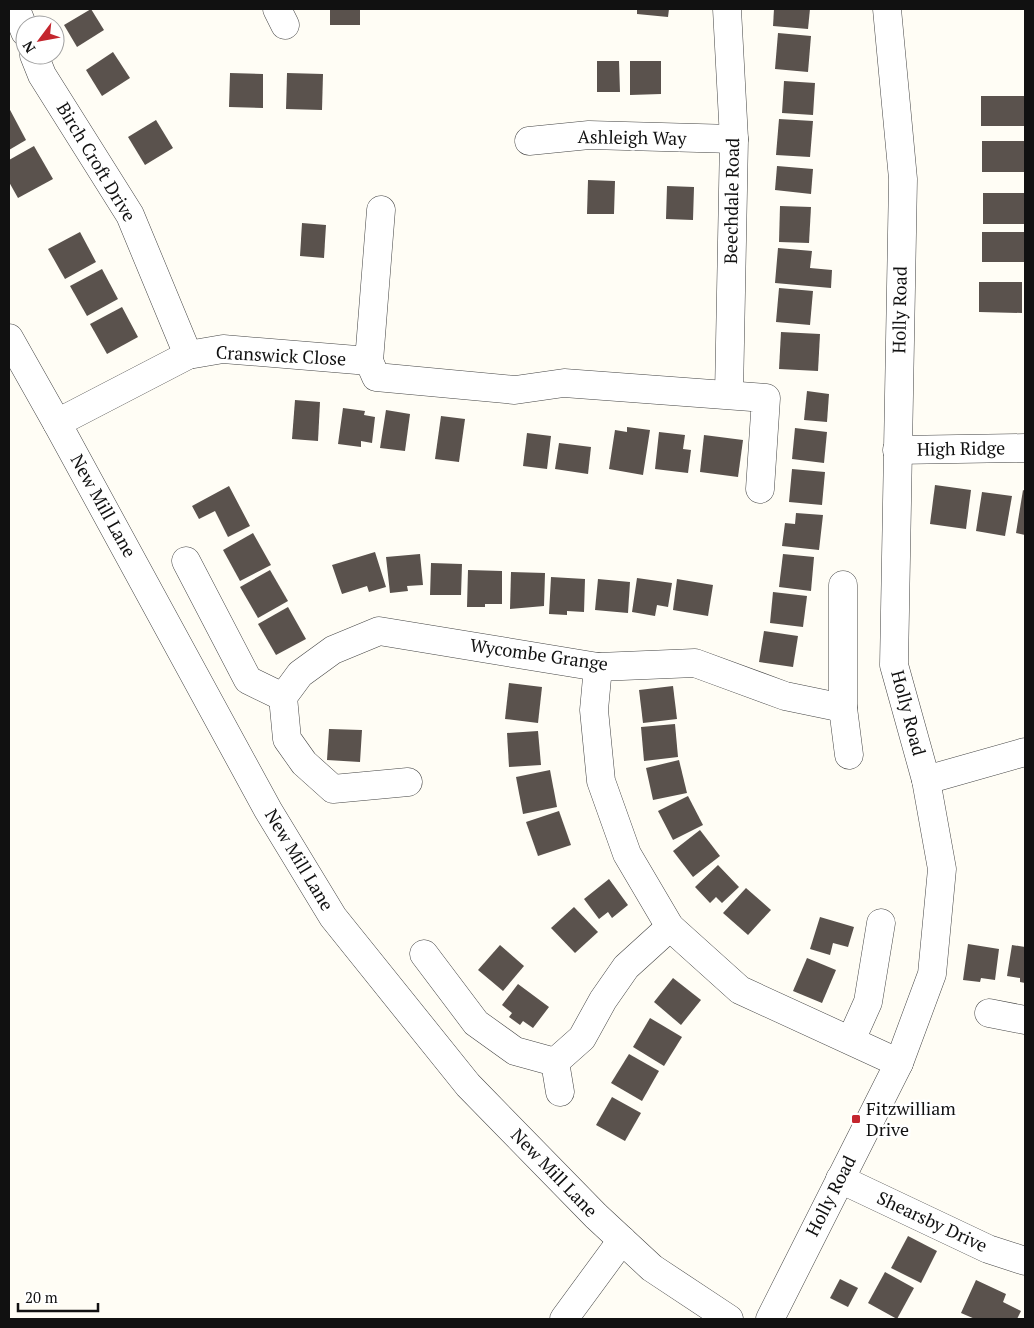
<svg xmlns="http://www.w3.org/2000/svg" width="1034" height="1328" font-family="'PT Serif',serif">
  <style>
    .building { fill: #5a524d }
    .lines { fill: none; stroke-linecap: round; stroke-linejoin: round }
    .minor-casing { stroke: #444; stroke-width: 29 }
    .minor { stroke: #fff; stroke-width: 28 }
    .poi-dot { fill: #c4262e; stroke: #fff; stroke-width: 2 }
    .labels { text-anchor: middle; stroke-width: 5; stroke-linejoin: round; paint-order: stroke }
    .street-label { font-size: 18px; fill: #111; stroke: #fff }
    .poi-label { font-size: 18px; fill: #111; stroke: #fff; text-anchor: start }
  </style>
  <rect width="100%" height="100%" fill="#fffdf5"/>
  <g class="building">
    <polygon points="91,9 104,30 77,47 64,25"/>
    <rect x="330" y="9" width="30" height="16"/>
    <polygon points="637,9 669,9 668,17 637,14"/>
    <polygon points="774,9 810,9 808,29 773,26"/>
    <polygon points="778,33 811,36 808,72 775,69"/>
    <polygon points="113,52 130,78 102,96 86,70"/>
    <polygon points="597,61 619,61 620,92 597,92"/>
    <polygon points="630,61 661,61 661,94 630,95"/>
    <polygon points="230,73 263,74 263,108 229,107"/>
    <polygon points="287,73 323,74 322,110 286,109"/>
    <polygon points="784,81 815,83 813,115 782,113"/>
    <rect x="981" y="96" width="44" height="30"/>
    <polygon points="9,108 26,140 9,150"/>
    <polygon points="779,119 813,121 810,157 776,155"/>
    <polygon points="156,120 173,148 145,165 128,137"/>
    <rect x="982" y="141" width="43" height="31"/>
    <polygon points="34,146 53,179 18,198 9,182 9,160"/>
    <polygon points="777,166 813,169 811,194 775,190"/>
    <polygon points="588,180 615,181 614,214 587,214"/>
    <polygon points="667,186 694,187 693,220 666,219"/>
    <rect x="983" y="193" width="42" height="31"/>
    <polygon points="780,206 811,207 809,243 779,242"/>
    <polygon points="302,223 326,225 324,258 300,256"/>
    <polygon points="80,232 96,262 65,279 48,249"/>
    <rect x="982" y="232" width="43" height="30"/>
    <polygon points="778,248 812,251 810,268 832,270 831,288 775,283"/>
    <polygon points="102,269 118,299 87,316 70,286"/>
    <polygon points="979,282 1022,282 1022,313 979,312"/>
    <polygon points="779,288 813,291 810,325 776,322"/>
    <polygon points="122,307 138,337 107,354 90,324"/>
    <polygon points="781,332 820,334 818,371 779,369"/>
    <polygon points="807,391 829,394 827,422 804,420"/>
    <polygon points="295,400 320,402 318,441 292,439"/>
    <polygon points="343,408 365,411 364,415 375,417 372,443 361,441 361,447 338,444"/>
    <polygon points="386,410 410,414 405,451 380,448"/>
    <polygon points="441,416 465,419 459,462 435,459"/>
    <polygon points="627,427 650,430 643,475 609,469 615,430 627,432"/>
    <polygon points="795,428 827,432 824,463 792,459"/>
    <polygon points="659,432 685,435 683,449 691,450 688,473 655,469"/>
    <polygon points="527,433 551,436 547,469 523,466"/>
    <polygon points="704,435 743,440 738,477 700,472"/>
    <polygon points="559,443 591,447 588,474 555,469"/>
    <polygon points="792,469 825,472 822,505 789,502"/>
    <polygon points="935,485 971,490 966,529 930,524"/>
    <polygon points="229,486 250,526 228,537 215,511 199,519 192,506"/>
    <polygon points="1023,490 1025,491 1025,535 1016,533"/>
    <polygon points="982,492 1012,496 1005,536 976,531"/>
    <polygon points="796,513 823,515 819,550 782,546 785,523 795,524"/>
    <polygon points="253,533 271,565 240,581 223,550"/>
    <polygon points="375,552 386,587 369,592 367,586 342,594 332,565"/>
    <polygon points="420,554 423,585 407,586 408,591 390,593 386,557"/>
    <polygon points="783,554 814,557 811,591 779,587"/>
    <polygon points="431,563 462,564 461,595 430,595"/>
    <polygon points="270,570 288,601 258,618 240,587"/>
    <polygon points="468,570 502,571 502,604 485,604 485,607 467,607"/>
    <polygon points="511,572 545,573 544,606 510,609"/>
    <polygon points="551,577 585,579 584,612 567,611 567,615 549,614"/>
    <polygon points="637,578 672,583 668,607 657,605 655,616 632,612"/>
    <polygon points="598,579 630,582 628,613 595,610"/>
    <polygon points="677,579 713,585 708,616 673,610"/>
    <polygon points="773,592 807,596 803,627 770,623"/>
    <polygon points="288,607 306,639 276,655 258,624"/>
    <polygon points="764,631 798,636 793,667 759,662"/>
    <polygon points="509,683 542,687 538,723 505,719"/>
    <polygon points="673,686 677,719 643,723 639,690"/>
    <polygon points="675,724 678,757 644,761 641,727"/>
    <polygon points="329,729 362,730 360,762 327,760"/>
    <polygon points="538,731 541,765 509,767 507,733"/>
    <polygon points="679,760 687,793 653,800 646,768"/>
    <polygon points="550,770 557,807 523,814 516,777"/>
    <polygon points="688,796 703,825 673,840 658,811"/>
    <polygon points="559,811 571,845 538,856 526,822"/>
    <polygon points="700,830 720,856 693,877 673,851"/>
    <polygon points="718,865 739,887 722,903 716,897 710,903 695,887"/>
    <polygon points="609,879 628,905 612,918 608,912 599,919 584,899"/>
    <polygon points="746,888 771,910 748,935 723,913"/>
    <polygon points="574,907 598,932 575,953 551,928"/>
    <polygon points="820,917 854,927 848,947 833,943 830,955 810,949"/>
    <polygon points="968,944 999,949 995,980 981,978 980,982 963,980"/>
    <polygon points="500,945 524,966 503,991 478,970"/>
    <polygon points="1012,945 1025,947 1025,983 1020,982 1020,978 1007,976"/>
    <polygon points="807,958 836,970 822,1003 793,991"/>
    <polygon points="673,978 701,1000 681,1025 654,1002"/>
    <polygon points="518,984 549,1007 533,1028 523,1021 520,1025 509,1017 512,1013 502,1005"/>
    <polygon points="650,1018 682,1037 664,1066 633,1047"/>
    <polygon points="629,1054 659,1071 642,1101 611,1083"/>
    <polygon points="612,1097 641,1113 625,1141 596,1125"/>
    <polygon points="908,1236 937,1251 921,1283 891,1268"/>
    <polygon points="885,1272 914,1288 897,1319 868,1303"/>
    <polygon points="840,1279 858,1288 848,1307 830,1298"/>
    <polygon points="976,1280 1006,1294 1003,1302 1021,1311 1017,1319 975,1319 961,1313"/>
  </g>
  <g class="lines">
    <g class="minor-casing">
      <g id="minor">
        <polyline points="16,9 25,32"/>
        <polyline points="277,9 285,25"/>
        <polyline points="727,9 734,139 729,394"/>
        <polyline points="34,55 42,75 130,215 188,355"/>
        <polyline points="529,141 589,135 734,139"/>
        <polyline points="9,338 57,423 268,810 333,917 468,1085 596,1216 652,1268 729,1319"/>
        <polyline points="369,361 376,377 515,390 564,383 766,398 760,489"/>
        <polyline points="57,423 188,355 223,349 369,361 381,210"/>
        <polyline points="897,450 1025,448"/>
        <polyline points="186,561 248,680 283,697"/>
        <polyline points="843,585 843,708 849,755"/>
        <polyline points="598,667 594,710 601,781 627,854 670,927 740,990 899,1063"/>
        <polyline points="926,780 1025,752"/>
        <polyline points="408,782 333,789 304,763 287,739 283,697 300,674 333,650 379,631 598,667 695,663 785,696 843,708"/>
        <polyline points="424,954 476,1023 515,1051 555,1062"/>
        <polyline points="989,1013 1025,1020"/>
        <polyline points="851,1040 868,1002 881,923"/>
        <polyline points="560,1092 555,1062 582,1038 603,1000 626,967 670,927"/>
        <polyline points="840,1179 988,1249 1025,1261"/>
        <polyline points="564,1319 622,1240"/>
        <polyline points="770,1319 899,1063 932,974 942,869 926,780 894,665 903,179 887,9"/>
      </g>
    </g>
    <use href="#minor" class="minor"/>
  </g>
  <rect class="poi-dot" x="851" y="1114" width="10" height="10" rx="2.5"/>
  <g class="labels">
    <g class="street-label">
      <text transform="translate(632 138) rotate(1)" y="6">Ashleigh Way</text>
      <text transform="translate(96 162) rotate(59)" y="6">Birch Croft Drive</text>
      <text transform="translate(732 201) rotate(-89)" y="6">Beechdale Road</text>
      <text transform="translate(900 310) rotate(-89)" y="6">Holly Road</text>
      <text transform="translate(281 356) rotate(3)" y="6">Cranswick Close</text>
      <text transform="translate(961 449) rotate(-1)" y="6">High Ridge</text>
      <text transform="translate(103 506) rotate(61)" y="6">New Mill Lane</text>
      <text transform="translate(539 655) rotate(8)" y="6">Wycombe Grange</text>
      <text transform="translate(908 713) rotate(75)" y="6">Holly Road</text>
      <text transform="translate(299 860) rotate(59)" y="6">New Mill Lane</text>
      <text transform="translate(554 1173) rotate(46)" y="6">New Mill Lane</text>
      <text transform="translate(831 1196) rotate(-63)" y="6">Holly Road</text>
      <text transform="translate(932 1222) rotate(25)" y="6">Shearsby Drive</text>
    </g>
    <g class="poi-label">
      <text x="866" y="1115">Fitzwilliam<tspan x="866" dy="21">Drive</tspan></text>
    </g>
  </g>
  <rect width="1034" height="1328" fill="none" stroke="#111111" stroke-width="20"/>
  <g transform="translate(40 40) rotate(238)"><circle r="24" fill="#ffffff" stroke="#a0a0a0"/>
  <path d="M0-4L9 19L0 12L-9 19Z" fill="#c4262e"/>
  <text y="-8" font-size="14" font-weight="bold" text-anchor="middle" fill="#111111">N</text>
  </g>
  <path d="M18 1303v8h80v-8" fill="none" stroke="#111111" stroke-width="2.5"/>
  <text x="25" y="1303" font-size="15" fill="#111111" stroke="#ffffff" stroke-width="4" paint-order="stroke">20 m</text>
</svg>
